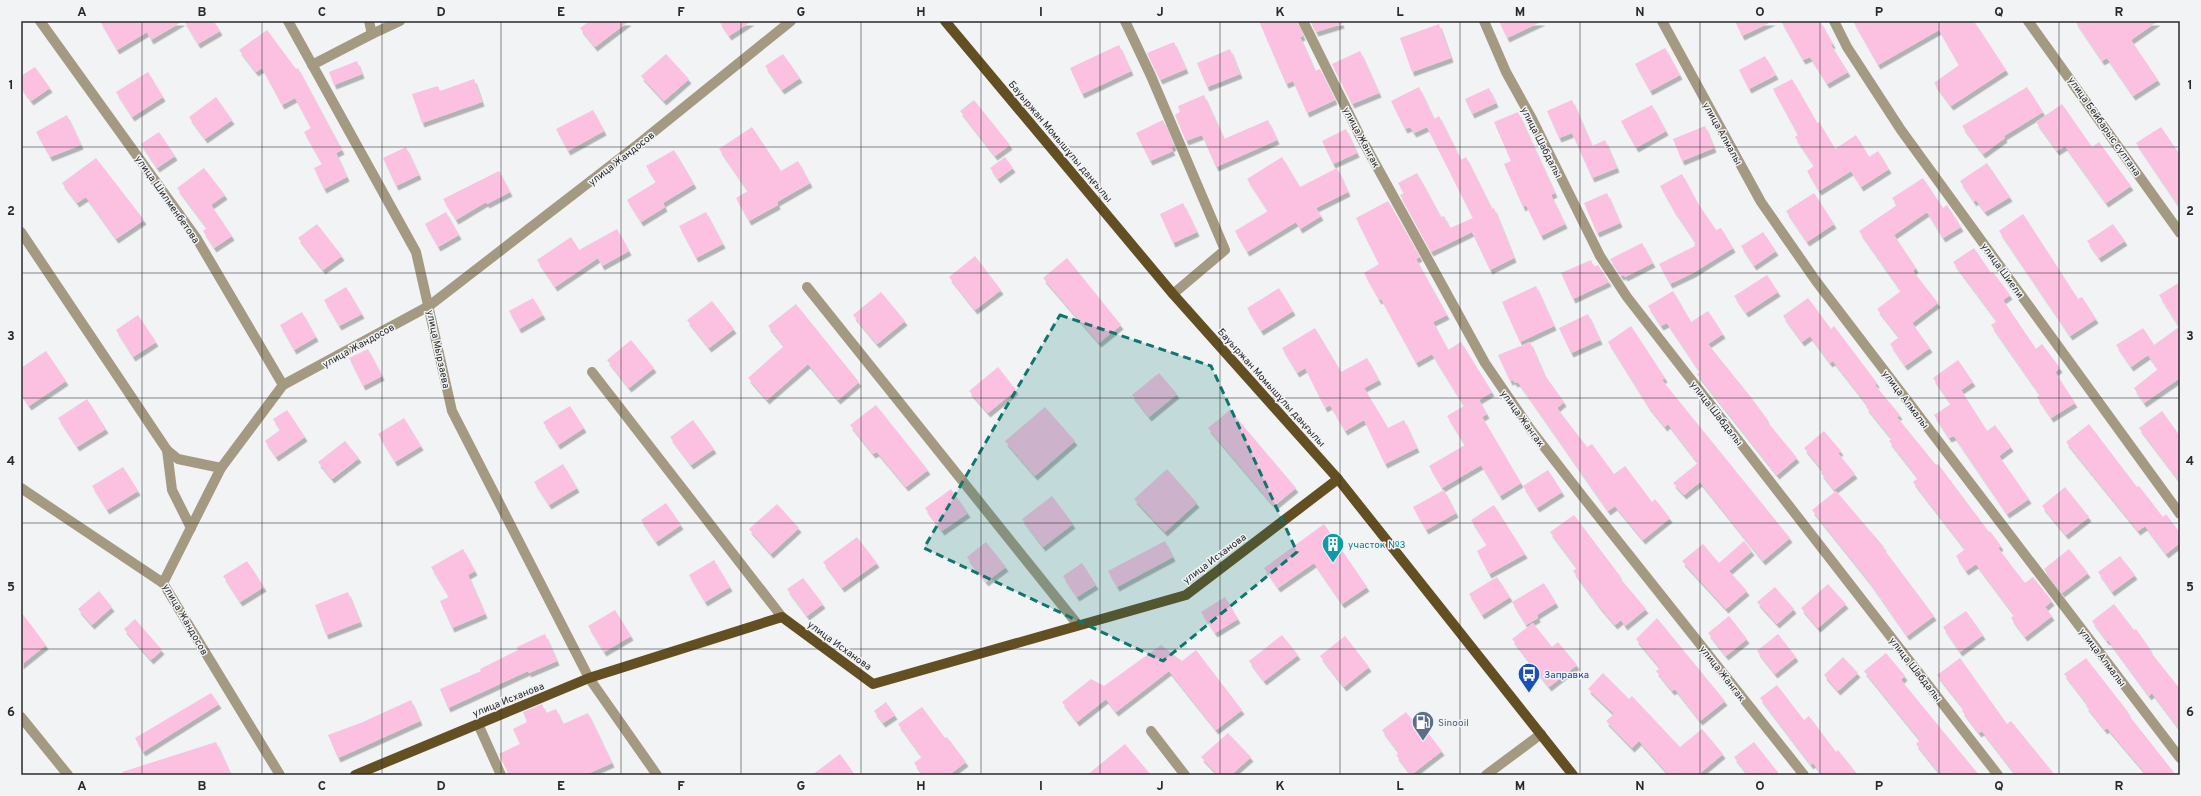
<svg xmlns="http://www.w3.org/2000/svg" width="2201" height="796" font-family="Overpass,sans-serif">
  <style>
    .building { fill: #fcc1e1; filter: url(#shadow) }
    .lines { fill: none; stroke-linecap: round; stroke-linejoin: round }
    .minor { stroke: #a49981; stroke-width: 10 }
    .major { stroke: #634f22; stroke-width: 10 }
    .marked { fill: #0f766e; fill-opacity: 0.2; stroke: #0f766e; stroke-width: 3; stroke-dasharray: 8 5; stroke-linejoin: round }
    .grid { fill: none; stroke: #2a2a2b; stroke-width: 1; stroke-opacity: 0.55 }
    .labels { text-anchor: middle; stroke-width: 3; stroke-linejoin: round; paint-order: stroke }
    .street-label { font-size: 10px; fill: #2a2a2b; stroke: #f1f3f5 }
    .culture-label { font-size: 10px; fill: #0d838f; stroke: #f1f3f5; text-anchor: start }
    .transit-label { font-size: 10px; fill: #164399; stroke: #f1f3f5; text-anchor: start }
    .service-label { font-size: 10px; fill: #4e5e75; stroke: #f1f3f5; text-anchor: start }
    .neatline { fill: none; stroke: #2a2a2b; stroke-width: 1.5 }
    .grid-label { font-size: 13px; text-anchor: middle; font-weight: bold; fill: #2a2a2b }
  </style>
  <defs>
    <filter id="shadow"><feDropShadow dx="2.5" dy="4.5" stdDeviation="0" flood-color="#0004"/></filter>
  </defs>
  <rect width="100%" height="100%" fill="#f1f3f5"/>
  <g class="building">
    <polygon points="100,21 183,21 151,40 147,32 117,50"/>
    <polygon points="184,21 214,21 220,31 198,44"/>
    <polygon points="590,21 629,21 595,47 580,28"/>
    <polygon points="719,21 752,21 729,36"/>
    <polygon points="1259,21 1297,21 1303,36 1300,37 1315,71 1320,69 1335,100 1307,113 1293,81 1286,84"/>
    <polygon points="1310,21 1341,21 1342,24 1316,32"/>
    <polygon points="1499,21 1543,21 1507,38"/>
    <polygon points="1735,21 1773,21 1742,36"/>
    <polygon points="1781,21 1820,21 1833,44 1831,45 1848,72 1827,84 1810,57 1803,60"/>
    <polygon points="1853,21 1974,21 2006,70 1951,106 1934,83 1959,65 1939,30 1878,65"/>
    <polygon points="2075,21 2158,21 2131,40 2158,80 2133,96 2107,58 2102,61"/>
    <polygon points="1439,24 1451,58 1412,72 1400,38"/>
    <polygon points="267,30 296,69 298,68 342,150 336,153 347,177 324,189 314,168 322,164 304,132 311,128 295,98 282,105 262,68 256,72 239,50"/>
    <polygon points="1174,42 1186,69 1160,80 1147,53"/>
    <polygon points="1119,45 1131,71 1082,94 1070,68"/>
    <polygon points="1665,48 1680,75 1650,91 1635,64"/>
    <polygon points="1230,49 1240,74 1207,87 1197,63"/>
    <polygon points="1360,51 1379,93 1352,104 1332,64"/>
    <polygon points="666,54 689,79 664,101 641,76"/>
    <polygon points="783,54 800,78 782,90 765,66"/>
    <polygon points="1765,56 1776,75 1749,89 1739,70"/>
    <polygon points="357,61 362,74 334,85 329,72"/>
    <polygon points="35,67 50,88 31,101 21,87 21,76"/>
    <polygon points="148,72 163,97 132,117 116,92"/>
    <polygon points="474,79 482,102 422,123 412,94 438,86 440,91"/>
    <polygon points="1792,79 1817,123 1819,122 1835,149 1856,135 1869,157 1878,151 1889,169 1861,187 1851,171 1819,191 1807,171 1814,166 1795,137 1798,135 1773,89"/>
    <polygon points="1419,87 1434,119 1439,116 1461,160 1466,157 1492,209 1494,208 1514,258 1490,270 1472,232 1431,252 1400,195 1404,193 1398,183 1417,173 1441,217 1444,216 1450,228 1473,218 1427,127 1414,133 1410,127 1405,129 1391,101"/>
    <polygon points="2027,87 2043,112 2004,136 2005,138 1983,154 1962,126"/>
    <polygon points="1489,88 1496,103 1472,114 1465,99"/>
    <polygon points="1204,95 1224,139 1268,120 1277,140 1216,167 1202,135 1186,141 1175,115 1180,112 1178,106"/>
    <polygon points="216,97 232,120 205,139 189,117"/>
    <polygon points="974,100 1010,145 995,156 960,111"/>
    <polygon points="1572,100 1592,146 1605,140 1617,168 1592,178 1572,133 1559,138 1547,111"/>
    <polygon points="2062,104 2092,147 2099,142 2131,186 2106,203 2065,146 2057,151 2036,122"/>
    <polygon points="1652,105 1666,131 1636,148 1621,121"/>
    <polygon points="593,110 604,131 568,151 556,129"/>
    <polygon points="1518,112 1555,193 1551,195 1565,224 1541,236 1526,205 1523,207 1504,164 1511,161 1494,122"/>
    <polygon points="67,115 81,145 50,157 36,132"/>
    <polygon points="1163,120 1174,146 1171,148 1173,151 1150,161 1136,133"/>
    <polygon points="1705,126 1714,148 1682,161 1673,139"/>
    <polygon points="752,127 781,171 798,161 810,183 777,202 778,205 749,221 736,198 748,191 719,149"/>
    <polygon points="2161,127 2180,155 2180,208 2136,143"/>
    <polygon points="1346,129 1357,153 1333,164 1322,141"/>
    <polygon points="159,132 175,156 157,168 141,144"/>
    <polygon points="406,147 419,175 396,186 383,158"/>
    <polygon points="674,150 694,184 663,203 665,207 641,222 627,200 656,182 646,166"/>
    <polygon points="1005,157 1013,168 998,179 990,168"/>
    <polygon points="1282,157 1300,187 1337,168 1348,192 1316,208 1321,216 1300,229 1296,222 1247,252 1235,231 1268,211 1247,179"/>
    <polygon points="96,158 144,220 116,239 86,197 77,203 62,183"/>
    <polygon points="1987,163 2010,197 1985,212 1976,200 1974,202 1960,181"/>
    <polygon points="204,168 225,195 211,205 232,236 214,248 203,231 207,228 177,188"/>
    <polygon points="499,171 510,192 487,204 486,202 456,220 443,199"/>
    <polygon points="1682,174 1697,202 1716,230 1721,228 1733,248 1693,273 1670,284 1659,264 1695,246 1694,244 1696,243 1673,209 1660,186"/>
    <polygon points="1923,178 1943,208 1947,205 1961,227 1943,238 1927,212 1894,235 1916,268 1913,271 1938,303 1912,323 1930,348 1905,366 1890,344 1899,337 1877,309 1901,291 1859,231 1897,205 1892,198"/>
    <polygon points="1607,193 1620,223 1597,233 1584,203"/>
    <polygon points="1814,193 1834,224 1807,242 1786,211"/>
    <polygon points="1388,201 1420,257 1416,259 1447,315 1433,322 1448,350 1461,342 1492,392 1479,400 1487,414 1482,417 1521,483 1500,496 1481,465 1442,488 1429,466 1465,445 1447,416 1464,406 1432,354 1416,363 1381,299 1379,300 1364,273 1379,264 1356,218"/>
    <polygon points="1183,203 1197,232 1173,243 1160,214"/>
    <polygon points="446,212 459,235 438,247 425,224"/>
    <polygon points="706,212 723,244 696,258 679,226"/>
    <polygon points="2023,214 2078,299 2082,297 2096,319 2070,336 1999,231"/>
    <polygon points="317,224 342,256 323,270 298,238"/>
    <polygon points="2113,224 2125,241 2099,258 2087,241"/>
    <polygon points="617,229 629,251 602,266 598,258 555,287 537,260 571,237 579,250"/>
    <polygon points="1763,232 1776,251 1754,266 1741,246"/>
    <polygon points="1642,243 1653,263 1625,277 1624,275 1621,276 1610,259"/>
    <polygon points="1974,248 1991,273 1993,272 2010,295 2003,300 2036,349 2042,344 2060,368 2055,372 2075,403 2051,418 2037,397 2040,395 1991,325 1997,321 1953,262"/>
    <polygon points="975,256 1001,290 975,310 949,277"/>
    <polygon points="1067,258 1121,325 1099,343 1043,278"/>
    <polygon points="1591,260 1594,267 1598,265 1609,282 1573,299 1561,273"/>
    <polygon points="1767,275 1778,292 1746,313 1734,296"/>
    <polygon points="2180,282 2180,378 2144,403 2134,388 2158,369 2148,355 2131,367 2116,345 2143,328 2154,345 2179,327 2159,295"/>
    <polygon points="1536,286 1554,326 1520,342 1502,302"/>
    <polygon points="346,287 362,314 339,326 324,300"/>
    <polygon points="1279,288 1293,311 1261,331 1247,308"/>
    <polygon points="1673,291 1691,322 1708,311 1723,334 1708,344 1750,396 1767,419 1766,420 1797,458 1777,475 1697,374 1700,372 1667,323 1661,326 1648,306"/>
    <polygon points="881,292 905,321 877,344 853,315"/>
    <polygon points="533,298 543,315 519,329 509,311"/>
    <polygon points="1808,298 1831,329 1834,326 1877,383 1875,385 1900,415 1897,417 1936,465 1938,464 1989,532 1990,531 2001,546 1998,548 2025,583 2033,577 2052,601 2045,607 2052,616 2025,637 2011,618 2014,615 1976,564 1966,571 1956,556 1965,549 1913,482 1918,478 1889,441 1892,439 1866,407 1868,406 1833,361 1830,363 1810,336 1802,342 1783,316"/>
    <polygon points="712,301 734,329 709,348 687,320"/>
    <polygon points="796,304 859,382 838,400 808,364 767,400 748,378 784,346 768,326"/>
    <polygon points="302,312 316,337 294,350 280,325"/>
    <polygon points="1588,314 1600,340 1571,353 1559,328"/>
    <polygon points="138,315 156,342 133,357 116,330"/>
    <polygon points="1631,326 1665,378 1662,380 1790,538 1763,561 1700,482 1684,495 1673,483 1698,463 1668,424 1665,427 1648,406 1608,342"/>
    <polygon points="1315,328 1341,372 1367,358 1379,380 1364,388 1388,428 1404,420 1417,448 1385,464 1364,420 1345,431 1330,405 1325,408 1305,368 1297,373 1282,348"/>
    <polygon points="631,340 654,368 629,388 607,360"/>
    <polygon points="1530,342 1544,374 1564,402 1557,408 1587,447 1592,444 1614,474 1625,466 1652,502 1655,499 1670,518 1643,540 1615,506 1608,511 1518,382 1515,383 1513,380 1510,381 1498,355"/>
    <polygon points="368,349 382,376 363,386 349,358"/>
    <polygon points="46,351 66,381 29,406 21,394 21,368"/>
    <polygon points="1958,360 1973,382 1961,390 1987,431 1995,425 2011,447 1999,456 2029,499 2007,514 1954,436 1949,438 1934,415 1951,404 1933,378"/>
    <polygon points="998,367 1016,390 988,413 969,391"/>
    <polygon points="1159,373 1177,394 1149,417 1132,395"/>
    <polygon points="87,399 106,429 77,447 58,418"/>
    <polygon points="876,405 928,470 906,487 877,452 873,454 850,425"/>
    <polygon points="570,406 584,428 558,445 543,422"/>
    <polygon points="1045,407 1075,441 1035,476 1005,441"/>
    <polygon points="287,410 305,437 276,457 265,441 280,430 273,419"/>
    <polygon points="1230,410 1296,488 1274,506 1208,428"/>
    <polygon points="2162,411 2180,436 2180,482 2139,428"/>
    <polygon points="404,418 421,446 395,462 378,434"/>
    <polygon points="693,420 714,449 691,465 670,437"/>
    <polygon points="2089,424 2137,487 2139,486 2163,517 2166,514 2180,533 2180,543 2166,554 2145,526 2138,531 2066,442"/>
    <polygon points="1824,431 1841,451 1838,453 1855,474 1834,490 1821,473 1823,471 1804,448"/>
    <polygon points="345,441 359,458 332,479 318,462"/>
    <polygon points="563,464 577,488 549,505 534,482"/>
    <polygon points="123,467 138,491 107,510 92,486"/>
    <polygon points="1167,469 1197,503 1165,532 1134,499"/>
    <polygon points="1548,470 1562,492 1537,508 1523,486"/>
    <polygon points="2065,487 2089,517 2066,535 2042,506"/>
    <polygon points="951,489 968,513 942,531 925,508"/>
    <polygon points="1444,490 1456,513 1426,530 1413,507"/>
    <polygon points="1836,491 1884,547 1883,548 1934,616 1907,636 1868,580 1812,510"/>
    <polygon points="1052,496 1073,524 1043,547 1022,519"/>
    <polygon points="666,503 681,525 656,542 641,520"/>
    <polygon points="777,504 799,528 771,554 749,529"/>
    <polygon points="1494,505 1525,554 1489,574 1477,551 1487,545 1471,520"/>
    <polygon points="1574,515 1620,576 1619,577 1646,609 1625,626 1621,620 1615,625 1598,605 1573,571 1577,568 1550,532"/>
    <polygon points="1324,524 1367,587 1342,604 1314,563 1278,588 1264,568"/>
    <polygon points="857,537 877,563 842,588 823,562"/>
    <polygon points="1165,541 1173,557 1117,587 1108,571"/>
    <polygon points="1744,541 1752,551 1729,571 1747,591 1726,609 1682,561 1703,544 1719,563"/>
    <polygon points="986,542 1006,567 986,582 967,557"/>
    <polygon points="463,549 475,571 468,575 485,614 452,628 440,601 449,597 431,567"/>
    <polygon points="2069,549 2088,573 2062,593 2044,569"/>
    <polygon points="2120,556 2135,575 2112,592 2098,572"/>
    <polygon points="714,560 730,587 705,602 689,575"/>
    <polygon points="247,561 264,587 240,602 223,576"/>
    <polygon points="1082,563 1096,585 1077,597 1063,576"/>
    <polygon points="1497,577 1510,597 1482,615 1469,594"/>
    <polygon points="803,578 823,604 807,616 787,589"/>
    <polygon points="1544,583 1556,603 1537,615 1538,618 1526,625 1512,602"/>
    <polygon points="1828,584 1846,604 1818,628 1801,608"/>
    <polygon points="1775,587 1794,609 1777,624 1757,602"/>
    <polygon points="99,591 112,607 92,625 78,609"/>
    <polygon points="348,592 360,622 326,635 315,605"/>
    <polygon points="1225,597 1238,619 1215,633 1201,612"/>
    <polygon points="2114,604 2134,630 2136,629 2150,649 2149,650 2180,689 2180,730 2152,693 2149,696 2108,640 2107,641 2092,621"/>
    <polygon points="615,610 631,636 604,652 588,626"/>
    <polygon points="1966,611 1983,635 1960,652 1943,627"/>
    <polygon points="21,612 46,645 21,665"/>
    <polygon points="1729,616 1747,639 1726,656 1708,633"/>
    <polygon points="1657,618 1725,701 1700,721 1675,689 1672,691 1656,671 1660,668 1636,639"/>
    <polygon points="135,619 162,650 151,660 124,629"/>
    <polygon points="1533,623 1552,647 1558,642 1577,665 1549,687 1512,639"/>
    <polygon points="545,634 557,661 529,673 528,671 448,708 440,689 481,671 480,669 518,650 517,647"/>
    <polygon points="1778,634 1796,657 1775,674 1757,651"/>
    <polygon points="1282,635 1298,655 1264,681 1249,661"/>
    <polygon points="1345,636 1369,667 1344,687 1320,656"/>
    <polygon points="1161,645 1182,661 1196,650 1242,710 1216,730 1169,671 1116,712 1106,699 1077,722 1062,702 1091,679 1104,686"/>
    <polygon points="1886,653 1905,676 1901,680 1979,775 1941,775 1916,744 1920,740 1864,671"/>
    <polygon points="1843,657 1858,673 1838,691 1824,675"/>
    <polygon points="1960,658 2007,724 2011,721 2055,775 2016,775 1982,731 1979,733 1962,711 1964,709 1937,675"/>
    <polygon points="2086,658 2128,712 2127,713 2176,775 2147,775 2107,728 2105,730 2086,706 2088,705 2064,674"/>
    <polygon points="1603,673 1629,699 1632,696 1680,747 1702,729 1723,754 1698,775 1669,775 1639,741 1632,748 1606,721 1614,714 1588,689"/>
    <polygon points="1777,685 1804,720 1809,716 1836,752 1838,750 1858,775 1822,775 1813,763 1811,765 1760,698"/>
    <polygon points="211,693 219,704 143,752 135,738"/>
    <polygon points="411,700 420,721 338,758 328,735 363,722"/>
    <polygon points="886,702 895,715 883,723 874,711"/>
    <polygon points="542,704 546,713 556,709 563,724 588,713 612,763 585,775 509,775 499,754 520,744 513,729 527,722 523,712"/>
    <polygon points="922,707 945,738 947,737 966,762 949,775 923,775 914,763 922,757 898,724"/>
    <polygon points="1406,712 1424,735 1428,733 1442,751 1411,775 1396,755 1399,753 1382,730"/>
    <polygon points="1228,733 1251,757 1231,775 1218,775 1201,757"/>
    <polygon points="216,742 231,775 123,775 122,772"/>
    <polygon points="1754,742 1780,775 1748,775 1734,757"/>
    <polygon points="1125,744 1151,775 1087,775"/>
    <polygon points="840,754 855,775 812,775"/>
  </g>
  <g class="lines">
    <g class="minor">
      <polyline points="40,21 197,239 283,385"/>
      <polyline points="288,21 416,252 452,411 589,678 657,775"/>
      <polyline points="369,21 372,34 400,21"/>
      <polyline points="1125,21 1151,76 1225,250 1173,294"/>
      <polyline points="1303,21 1359,134 1485,363 1531,430 1583,497 1804,775"/>
      <polyline points="1484,21 1506,72 1532,119 1600,256 1627,297 1998,775"/>
      <polyline points="1662,21 1761,202 1816,281 2180,758"/>
      <polyline points="1834,21 1847,47 1901,130 2180,514"/>
      <polyline points="2028,21 2180,233"/>
      <polyline points="312,65 372,34"/>
      <polyline points="21,232 167,450 178,459 221,468"/>
      <polyline points="807,287 1078,625"/>
      <polyline points="592,372 782,617"/>
      <polyline points="167,450 172,490 191,528"/>
      <polyline points="21,488 163,583"/>
      <polyline points="21,717 68,775"/>
      <polyline points="478,724 501,775"/>
      <polyline points="1151,731 1185,775"/>
      <polyline points="280,775 163,583 221,468 283,385 429,306 636,146 791,21"/>
      <polyline points="1486,775 1541,734"/>
    </g>
    <g class="major">
      <polyline points="945,21 1173,294 1338,479 1573,775"/>
      <polyline points="355,775 589,678 782,617 873,684 1186,595 1338,479"/>
    </g>
  </g>
  <path class="marked" d="M1060,315L1211,366L1297,552L1163,661L924,548Z"/>
  <path class="grid" d="M142,21V775M262,21V775M382,21V775M501,21V775M621,21V775M741,21V775M861,21V775M981,21V775M1100,21V775M1220,21V775M1340,21V775M1460,21V775M1580,21V775M1700,21V775M1820,21V775M1939,21V775M2059,21V775M21,147H2180M21,273H2180M21,398H2180M21,523H2180M21,649H2180"/>
  <defs>
    <g id="building-pin" transform="scale(1.15)"><path d="M0 17L-7.5 6A9.5 9.5 0 1 1 7.5 6Z" fill="#0f9aa8" stroke="#f1f3f5"/><path d="M-4-6H4V6H1V3H-1V6H-4ZM-2.5-4.3h1.7v1.8h-1.7ZM.8-4.3h1.7v1.8H.8ZM-2.5-1h1.7V.8h-1.7ZM.8-1h1.7V.8H.8Z" fill="#fff"/></g>
    <g id="bus-pin" transform="scale(1.15)"><path d="M0 17L-7.5 6A9.5 9.5 0 1 1 7.5 6Z" fill="#1a4fb4" stroke="#f1f3f5"/><path d="M-5-6H5V4H4V6H2V4H-2V6H-4V4H-5ZM-3.5-4V0h7V-4ZM-3.5 1.2v1.5H-2V1.2ZM2 1.2v1.5H3.5V1.2Z" fill="#fff"/></g>
    <g id="fuel-pin" transform="scale(1.15)"><path d="M0 17L-7.5 6A9.5 9.5 0 1 1 7.5 6Z" fill="#5c6f8a" stroke="#f1f3f5"/><path d="M-5.5-6h7V0h2V4h1.3V-2.5L3-4.5l.8-.8L6-3V5H2.5V1h-1V6h-7ZM-4.2-4.7v3.2H.2V-4.7Z" fill="#fff"/></g>
  </defs>
  <g fill-rule="evenodd">
    <use href="#building-pin" x="1333" y="544"/>
    <use href="#bus-pin" x="1529" y="674"/>
    <use href="#fuel-pin" x="1423" y="722"/>
  </g>
  <g class="labels">
    <g class="street-label">
      <text transform="translate(2105 126) rotate(55)" y="4">улица Бейбарыс султана</text>
      <text transform="translate(1723 133) rotate(61)" y="4">улица Алмалы</text>
      <text transform="translate(1362 137) rotate(62)" y="4">улица Жангак</text>
      <text transform="translate(1061 141) rotate(50)" y="4">Бауыржан Момышұлы даңғылы</text>
      <text transform="translate(1542 142) rotate(63)" y="4">улица Шабдалы</text>
      <text transform="translate(621 158) rotate(-38)" y="4">улица Жандосов</text>
      <text transform="translate(168 199) rotate(55)" y="4">улица Шилменбетова</text>
      <text transform="translate(2003 270) rotate(54)" y="4">улица Шиели</text>
      <text transform="translate(358 345) rotate(-29)" y="4">улица Жандосов</text>
      <text transform="translate(439 349) rotate(78)" y="4">улица Мырзаева</text>
      <text transform="translate(1272 387) rotate(48)" y="4">Бауыржан Момышұлы даңғылы</text>
      <text transform="translate(1906 399) rotate(53)" y="4">улица Алмалы</text>
      <text transform="translate(1717 413) rotate(52)" y="4">улица Шабдалы</text>
      <text transform="translate(1523 418) rotate(54)" y="4">улица Жангак</text>
      <text transform="translate(1214 558) rotate(-37)" y="4">улица Исханова</text>
      <text transform="translate(186 619) rotate(60)" y="4">улица Жандосов</text>
      <text transform="translate(840 645) rotate(36)" y="4">улица Исханова</text>
      <text transform="translate(2103 657) rotate(53)" y="4">улица Алмалы</text>
      <text transform="translate(1916 669) rotate(52)" y="4">улица Шабдалы</text>
      <text transform="translate(1723 673) rotate(52)" y="4">улица Жангак</text>
      <text transform="translate(508 699) rotate(-22)" y="4">улица Исханова</text>
    </g>
    <g class="culture-label">
      <text x="1348" y="548">участок №3</text>
    </g>
    <g class="transit-label">
      <text x="1544" y="678">Заправка</text>
    </g>
    <g class="service-label">
      <text x="1438" y="726">Sinooil</text>
    </g>
  </g>
  <rect width="2201" height="796" fill="none" stroke="#f1f3f5" stroke-width="44"/>
  <rect x="22" y="22" width="2157" height="752" class="neatline"/>
  <g class="grid-label">
    <text x="82" y="16">A</text>
    <text x="202" y="16">B</text>
    <text x="322" y="16">C</text>
    <text x="441" y="16">D</text>
    <text x="561" y="16">E</text>
    <text x="681" y="16">F</text>
    <text x="801" y="16">G</text>
    <text x="921" y="16">H</text>
    <text x="1041" y="16">I</text>
    <text x="1160" y="16">J</text>
    <text x="1280" y="16">K</text>
    <text x="1400" y="16">L</text>
    <text x="1520" y="16">M</text>
    <text x="1640" y="16">N</text>
    <text x="1760" y="16">O</text>
    <text x="1879" y="16">P</text>
    <text x="1999" y="16">Q</text>
    <text x="2119" y="16">R</text>
    <text x="11" y="89">1</text>
    <text x="2190" y="89">1</text>
    <text x="11" y="215">2</text>
    <text x="2190" y="215">2</text>
    <text x="11" y="340">3</text>
    <text x="2190" y="340">3</text>
    <text x="11" y="465">4</text>
    <text x="2190" y="465">4</text>
    <text x="11" y="591">5</text>
    <text x="2190" y="591">5</text>
    <text x="11" y="716">6</text>
    <text x="2190" y="716">6</text>
    <text x="82" y="790">A</text>
    <text x="202" y="790">B</text>
    <text x="322" y="790">C</text>
    <text x="441" y="790">D</text>
    <text x="561" y="790">E</text>
    <text x="681" y="790">F</text>
    <text x="801" y="790">G</text>
    <text x="921" y="790">H</text>
    <text x="1041" y="790">I</text>
    <text x="1160" y="790">J</text>
    <text x="1280" y="790">K</text>
    <text x="1400" y="790">L</text>
    <text x="1520" y="790">M</text>
    <text x="1640" y="790">N</text>
    <text x="1760" y="790">O</text>
    <text x="1879" y="790">P</text>
    <text x="1999" y="790">Q</text>
    <text x="2119" y="790">R</text>
  </g>
</svg>
